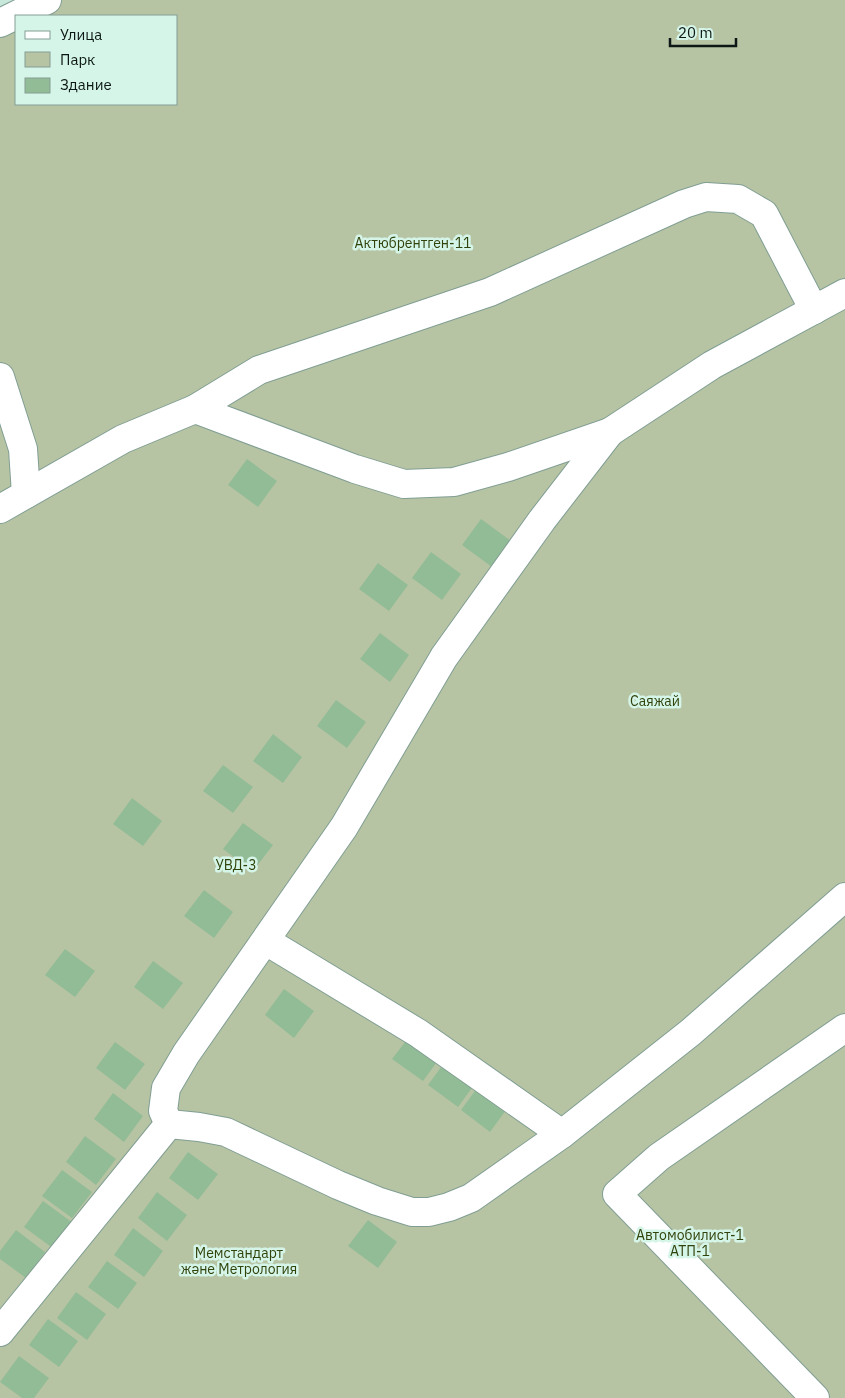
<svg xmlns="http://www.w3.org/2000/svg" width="845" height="1398" font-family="'IBM Plex Sans',sans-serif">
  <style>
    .green { fill: #b7c4a4; fill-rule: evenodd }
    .building { fill: #92bc96 }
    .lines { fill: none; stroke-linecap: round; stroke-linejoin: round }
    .minor-casing { stroke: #809e93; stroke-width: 30 }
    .minor { stroke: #fff; stroke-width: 28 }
    .labels { text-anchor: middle; stroke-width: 5; stroke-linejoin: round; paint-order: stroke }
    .park-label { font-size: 14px; fill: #32420b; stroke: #d5f5e9 }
  </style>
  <rect width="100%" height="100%" fill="#c8e8db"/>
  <path class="green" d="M45,0H845V1398H0V22ZM16,16H176V104H16Z"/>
  <g class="building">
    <polygon points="247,459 277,481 258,507 228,485"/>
    <polygon points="481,519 511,541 492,567 462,545"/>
    <polygon points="431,552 461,574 442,600 412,578"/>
    <polygon points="378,563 408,585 389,611 359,589"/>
    <polygon points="380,633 409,655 390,682 360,659"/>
    <polygon points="336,700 366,722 347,748 317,726"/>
    <polygon points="273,734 302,757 283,783 253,761"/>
    <polygon points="223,765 253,787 233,813 203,791"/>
    <polygon points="132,798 162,821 143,846 113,824"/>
    <polygon points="243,823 273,845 253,871 223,849"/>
    <polygon points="204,890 233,912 214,938 184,916"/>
    <polygon points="65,949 95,971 75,997 45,975"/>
    <polygon points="153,961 183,983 163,1009 134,987"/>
    <polygon points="284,989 314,1011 294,1038 265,1015"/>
    <polygon points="412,1033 442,1055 423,1081 392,1059"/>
    <polygon points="115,1042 145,1064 125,1090 96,1068"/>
    <polygon points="447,1059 477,1081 458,1107 428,1085"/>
    <polygon points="480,1084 509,1106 490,1132 461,1110"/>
    <polygon points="113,1093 143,1116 124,1142 94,1119"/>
    <polygon points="85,1136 116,1159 96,1185 66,1162"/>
    <polygon points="188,1152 218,1174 198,1200 169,1178"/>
    <polygon points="62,1170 92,1192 72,1218 42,1196"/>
    <polygon points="157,1192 187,1215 167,1241 138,1218"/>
    <polygon points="43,1201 73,1223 54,1249 24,1227"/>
    <polygon points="368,1220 397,1242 378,1268 348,1246"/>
    <polygon points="133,1228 163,1251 144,1277 114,1255"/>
    <polygon points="16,1230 45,1252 26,1278 0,1259 0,1251"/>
    <polygon points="107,1261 137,1283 118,1309 88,1287"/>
    <polygon points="76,1292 106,1314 87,1340 57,1318"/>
    <polygon points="48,1319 78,1341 59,1367 29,1345"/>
    <polygon points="19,1356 49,1378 34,1398 22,1398 0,1382"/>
  </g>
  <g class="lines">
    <g class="minor-casing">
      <g id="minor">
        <polyline points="0,23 47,0"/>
        <polyline points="0,377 23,449 26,494"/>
        <polyline points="195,409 259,370 490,292 684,204 706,197 738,199 764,214 814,310"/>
        <polyline points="0,509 123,439 195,409 355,469 404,484 454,482 508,467 610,432 712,365 845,293"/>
        <polyline points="266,941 418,1033 562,1134"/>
        <polyline points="169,1124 163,1111 166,1088 186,1054 344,827 444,657 542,520 610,432"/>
        <polyline points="169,1124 199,1127 226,1132 338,1185 377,1201 412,1212 429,1212 449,1207 471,1198 562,1134 691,1032 845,897"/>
        <polyline points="0,1332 169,1124"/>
        <polyline points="815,1398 617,1194 659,1157 845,1028"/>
      </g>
    </g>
    <use href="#minor" class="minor"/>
  </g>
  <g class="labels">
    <g class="park-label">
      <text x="413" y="248">Актюбрентген-11</text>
      <text x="655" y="706">Саяжай</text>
      <text x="236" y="870">УВД-3</text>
      <text x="690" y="1240">Автомобилист-1<tspan x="690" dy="16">АТП-1</tspan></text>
      <text x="239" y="1258">Мемстандарт<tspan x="239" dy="16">және Метрология</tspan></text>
    </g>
  </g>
  <rect x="15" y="15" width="162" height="90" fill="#d5f5e9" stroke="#859d94"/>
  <rect x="25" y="31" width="25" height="8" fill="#ffffff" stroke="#859d94"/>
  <text x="60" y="40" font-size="15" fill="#0d1814">Улица</text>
  <rect x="25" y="52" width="25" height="15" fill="#b7c4a4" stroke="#859d94"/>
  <text x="60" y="65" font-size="15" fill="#0d1814">Парк</text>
  <rect x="25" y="78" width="25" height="15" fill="#92bc96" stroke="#859d94"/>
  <text x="60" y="90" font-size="15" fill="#0d1814">Здание</text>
  <path d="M670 38v8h66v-8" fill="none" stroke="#0d1814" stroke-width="2.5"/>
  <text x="678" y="38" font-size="15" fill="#0d1814" stroke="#d5f5e9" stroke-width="4" paint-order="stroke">20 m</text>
</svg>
